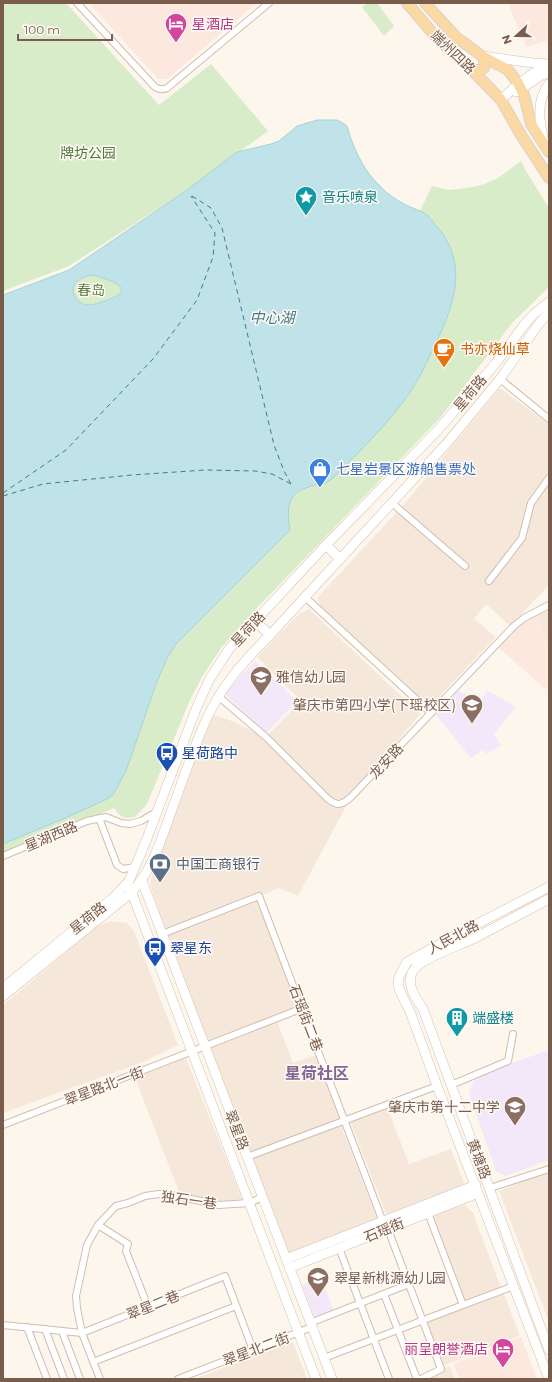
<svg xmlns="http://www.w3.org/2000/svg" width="552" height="1382" font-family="Montserrat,'Noto Sans SC',sans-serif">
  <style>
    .residential { fill: #f5e8da }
    .commercial { fill: #fde8e0 }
    .education { fill: #f3e8fa }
    .green { fill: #d8ecc9 }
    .water { fill: #bfe3e8; stroke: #a5d3da; fill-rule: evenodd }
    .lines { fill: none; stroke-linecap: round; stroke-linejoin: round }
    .ferry { stroke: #437c86; stroke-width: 1; stroke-dasharray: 5 4; stroke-linecap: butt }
    .street-casing { stroke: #d1beb0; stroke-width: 8 }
    .secondary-casing { stroke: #d6c0b0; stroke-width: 10 }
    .primary-casing { stroke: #dad1cd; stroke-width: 12 }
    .street { stroke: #fff; stroke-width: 6 }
    .secondary { stroke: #fff; stroke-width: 9 }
    .primary { stroke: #fbd9a5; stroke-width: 10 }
    .labels { text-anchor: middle; stroke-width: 3; stroke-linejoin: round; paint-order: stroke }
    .hotel-label { font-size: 14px; fill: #b23c85; stroke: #fffaf3; text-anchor: start }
    .street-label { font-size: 14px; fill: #7a5c4d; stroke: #fffaf3 }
    .park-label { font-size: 14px; fill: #537a41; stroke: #fffaf3 }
    .culture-label { font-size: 14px; fill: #0d838f; stroke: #fffaf3; text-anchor: start }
    .food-label { font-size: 14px; fill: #c56008; stroke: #fffaf3; text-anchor: start }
    .shop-label { font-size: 14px; fill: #366cbe; stroke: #fffaf3; text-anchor: start }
    .education-label { font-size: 14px; fill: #785e54; stroke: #fffaf3; text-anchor: start }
    .transit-label { font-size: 14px; fill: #164399; stroke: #fffaf3; text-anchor: start }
    .service-label { font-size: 14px; fill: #4e5e75; stroke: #fffaf3; text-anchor: start }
    .water-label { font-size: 15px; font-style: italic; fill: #437c86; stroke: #fffaf3 }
    .quarter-label { font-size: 16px; font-weight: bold; fill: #846695; stroke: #fffaf3 }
  </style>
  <rect width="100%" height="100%" fill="#fdf6ec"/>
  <g class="residential">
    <polygon points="500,388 549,424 549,585 510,626 486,604 474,619 496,637 429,707 400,679 320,606 318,597 407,501"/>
    <polygon points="309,609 420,714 351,797 298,896 279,888 260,896 303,1008 204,1047 150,884 158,849 212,715 227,719 266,737 301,701 257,657 300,613"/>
    <polygon points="549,610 549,650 537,615"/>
    <polygon points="112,921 127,923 134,931 178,1045 143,1062 3,1113 3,1005 98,926"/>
    <polygon points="277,1021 293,1063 316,1055 340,1119 250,1153 210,1047"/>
    <polygon points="186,1058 242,1199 218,1202 179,1192 135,1078"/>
    <polygon points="387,1107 409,1164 451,1149 465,1186 387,1216 350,1121"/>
    <polygon points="340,1123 379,1224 290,1258 251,1157"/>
    <polygon points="549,1171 549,1322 499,1191"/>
    <polygon points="465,1205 473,1213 501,1288 465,1302 433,1214"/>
    <polygon points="503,1292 520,1336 442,1366 425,1322"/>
    <polygon points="293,1342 307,1379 198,1379 197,1378"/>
    <polygon points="450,1366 455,1379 416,1379"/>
  </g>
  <g class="commercial">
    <polygon points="89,3 257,3 167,79 158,79"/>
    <polygon points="508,3 549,3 549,40 526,47"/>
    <polygon points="537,614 549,650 549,688 545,689 498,647 519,624"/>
    <polygon points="521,1337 537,1379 459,1379 453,1364"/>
  </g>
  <g class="education">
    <polygon points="255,661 297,701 266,733 224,693"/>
    <polygon points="487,690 516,707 494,734 501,745 487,754 483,750 471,758 436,715 458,691 482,700"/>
    <polygon points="549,1050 549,1160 505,1176 496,1171 469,1093 476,1076"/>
    <polygon points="321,1278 334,1311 315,1319 302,1285"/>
  </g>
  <g class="green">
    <polygon points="3,3 66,3 159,105 211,64 268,131 187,190 69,266 3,291"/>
    <polygon points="368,3 377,3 394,26 384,36 362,7"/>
    <path d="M521,161L526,171L549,208V287L512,323L440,418L256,609L221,648L202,677L190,700L147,804L135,817C123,819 122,818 114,808L3,855V844L70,816L116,790L126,771L156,684L167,658L176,644L289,530L287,511L291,500L295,494L304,489L323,485L385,423L409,395L418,380L446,318L455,291L427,215L420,211L432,186L449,190L467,188L482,185L498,178Z"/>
    <path d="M92,275C104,278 139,288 110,299C102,302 91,307 83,304C79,302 76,299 74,295C69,283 82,277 92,275Z"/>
  </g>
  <path class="water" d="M317,120H337L346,125C349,129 349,134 351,139C357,155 366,173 379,185C387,194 398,201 408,206C415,209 422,211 427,215C433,221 438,228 443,234C469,273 450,314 432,351C425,366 418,381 409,394C387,425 359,452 332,479C320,487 318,484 306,488C286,494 287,513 290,530L176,644L167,658L156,684L126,771L113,795L107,799L70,816L3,844V295L69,270L187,190L237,152L271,144L279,141L297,126ZM92,275C105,278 139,288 110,299C102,302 91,307 83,304C79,302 76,299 74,295C69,283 82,277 92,275Z"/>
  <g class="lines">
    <g class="ferry">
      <polyline points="192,196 211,208 222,228 274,445 284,471 291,484"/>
      <polyline points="3,493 66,450 153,359 197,300 213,257 215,233 191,196"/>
      <polyline points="3,496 43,484 132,475 205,470 255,471 272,474 291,484"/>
    </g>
    <g class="street-casing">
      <g id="street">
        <path d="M77,3L154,86C158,90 162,90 167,88L269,3"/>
        <polyline points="500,379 549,419"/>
        <polyline points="392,503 465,566"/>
        <polyline points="489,581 522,538 531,503 549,478"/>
        <polyline points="305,597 431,713"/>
        <path d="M218,696L266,737L327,798C337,807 342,805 351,797L514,626L524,618L549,605"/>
        <polyline points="99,818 117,865 123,869 135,867"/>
        <polyline points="3,856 87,821 106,817 121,823 130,824 141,821 158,811"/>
        <polyline points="162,934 259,896 386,1230 389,1232 441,1369 421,1379"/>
        <polyline points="451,1085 508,1061 513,1034"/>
        <polyline points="3,1125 303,1008"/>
        <polyline points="247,1157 437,1086"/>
        <polyline points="490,1188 549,1169"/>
        <polyline points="428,1213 463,1305 514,1286"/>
        <polyline points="98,1225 128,1244 126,1251 148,1307"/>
        <polyline points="339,1248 389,1379"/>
        <polyline points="384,1294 417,1379"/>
        <polyline points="310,1323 409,1284"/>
        <polyline points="3,1325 82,1333 225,1276 253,1350"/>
        <polyline points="27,1327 47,1379"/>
        <polyline points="45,1329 64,1379"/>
        <polyline points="62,1331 80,1379"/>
        <polyline points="324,1358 463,1305"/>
        <polyline points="93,1362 236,1306"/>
        <polyline points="100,1379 82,1333 77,1308 76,1296 87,1245 98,1225 116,1206 128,1203 145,1196 159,1194 177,1196 219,1205 249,1203 263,1197"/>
        <polyline points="178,1379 312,1327"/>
      </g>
    </g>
    <g class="secondary-casing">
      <g id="secondary">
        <polyline points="483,56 532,63 549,64"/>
        <polyline points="516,92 542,75 549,73"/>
        <path d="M501,100C515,86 529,74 548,65"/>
        <path d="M544,143C540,123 535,102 549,84"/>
        <polyline points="326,545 340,559"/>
        <polyline points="255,621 270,635"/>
        <polyline points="142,881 332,1379"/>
        <polyline points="549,887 471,927 407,962 402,971 398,980 399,989 411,1014 437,1086 549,1379"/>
        <polyline points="130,888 316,1379"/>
        <path d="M549,899C524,912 498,926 473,939C456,947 438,952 423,962C418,965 412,970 411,976C408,989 417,999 423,1009L549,1350"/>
        <polyline points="3,988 114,897 129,881 146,841 196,709 209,680 229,649 326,545 437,431 496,363 524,325 534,314 549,302"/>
        <path d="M3,996L131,893C152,870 160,843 170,815C182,783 192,751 206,720C222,685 243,662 270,635L447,443L500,379L540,322L549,313"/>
        <polyline points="286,1259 476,1185"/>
        <polyline points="289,1268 478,1193"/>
      </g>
    </g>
    <g class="primary-casing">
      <g id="primary">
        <polyline points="407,3 436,37 472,70 501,100 521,135 549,178"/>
        <polyline points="425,3 456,37 482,56 508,70 518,83 524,95 531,124 549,152"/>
        <polyline points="472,70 480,70 484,68 485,63 482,56"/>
      </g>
    </g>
    <use href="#street" class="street"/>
    <use href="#secondary" class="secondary"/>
    <use href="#primary" class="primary"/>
  </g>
  <defs>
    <g id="hotel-pin" transform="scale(1.15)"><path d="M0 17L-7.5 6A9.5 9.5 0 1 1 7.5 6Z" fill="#d1479c" stroke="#fffaf3"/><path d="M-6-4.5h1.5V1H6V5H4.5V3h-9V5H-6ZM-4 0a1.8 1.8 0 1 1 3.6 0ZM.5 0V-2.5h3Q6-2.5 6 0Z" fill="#fff"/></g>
    <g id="sight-pin" transform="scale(1.15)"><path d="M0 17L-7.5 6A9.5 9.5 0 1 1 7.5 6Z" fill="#0f9aa8" stroke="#fffaf3"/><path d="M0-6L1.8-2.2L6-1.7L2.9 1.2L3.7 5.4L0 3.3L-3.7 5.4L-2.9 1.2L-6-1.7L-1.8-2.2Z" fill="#fff"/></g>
    <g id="cafe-pin" transform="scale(1.15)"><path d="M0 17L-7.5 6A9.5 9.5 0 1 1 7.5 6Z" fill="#e8710a" stroke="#fffaf3"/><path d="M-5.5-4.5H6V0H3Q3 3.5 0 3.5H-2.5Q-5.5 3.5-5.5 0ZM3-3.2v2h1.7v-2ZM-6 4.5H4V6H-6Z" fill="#fff"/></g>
    <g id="shop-pin" transform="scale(1.15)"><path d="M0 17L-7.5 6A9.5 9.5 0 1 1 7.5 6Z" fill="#3f7fe0" stroke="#fffaf3"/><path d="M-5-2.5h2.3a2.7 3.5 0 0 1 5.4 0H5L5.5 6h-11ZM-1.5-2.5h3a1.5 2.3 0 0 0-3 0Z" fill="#fff"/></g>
    <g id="school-pin" transform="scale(1.15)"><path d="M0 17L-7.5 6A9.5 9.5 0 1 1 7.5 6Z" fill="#8d6e63" stroke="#fffaf3"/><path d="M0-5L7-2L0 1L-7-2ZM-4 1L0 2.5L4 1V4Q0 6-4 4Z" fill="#fff"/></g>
    <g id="bus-pin" transform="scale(1.15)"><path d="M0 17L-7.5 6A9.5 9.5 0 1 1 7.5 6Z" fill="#1a4fb4" stroke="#fffaf3"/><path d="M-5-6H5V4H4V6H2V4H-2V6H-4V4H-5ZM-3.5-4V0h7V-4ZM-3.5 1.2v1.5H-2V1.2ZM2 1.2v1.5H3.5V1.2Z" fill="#fff"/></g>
    <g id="bank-pin" transform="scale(1.15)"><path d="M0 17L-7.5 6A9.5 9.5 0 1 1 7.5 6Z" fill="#5c6f8a" stroke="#fffaf3"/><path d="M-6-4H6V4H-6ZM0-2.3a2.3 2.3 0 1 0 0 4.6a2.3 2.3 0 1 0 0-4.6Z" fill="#fff"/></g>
    <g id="building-pin" transform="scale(1.15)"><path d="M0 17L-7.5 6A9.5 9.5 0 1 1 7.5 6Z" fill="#0f9aa8" stroke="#fffaf3"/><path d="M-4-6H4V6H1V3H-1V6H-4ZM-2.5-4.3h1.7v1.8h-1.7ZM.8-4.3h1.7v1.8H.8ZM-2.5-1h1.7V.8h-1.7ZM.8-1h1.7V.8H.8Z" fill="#fff"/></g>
  </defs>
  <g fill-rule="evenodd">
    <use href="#hotel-pin" x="176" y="24"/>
    <use href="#sight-pin" x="306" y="197"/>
    <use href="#cafe-pin" x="444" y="349"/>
    <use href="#shop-pin" x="320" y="469"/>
    <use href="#school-pin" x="261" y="677"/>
    <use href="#school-pin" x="472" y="705"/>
    <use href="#bus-pin" x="167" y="753"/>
    <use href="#bank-pin" x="160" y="864"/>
    <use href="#bus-pin" x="155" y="948"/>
    <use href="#building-pin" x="457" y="1018"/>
    <use href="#school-pin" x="515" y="1107"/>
    <use href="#school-pin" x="318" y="1278"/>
    <use href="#hotel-pin" x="503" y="1349"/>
  </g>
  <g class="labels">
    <g class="hotel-label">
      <text x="192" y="29">星酒店</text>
      <text x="488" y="1354" text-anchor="end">丽呈朗誉酒店</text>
    </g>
    <g class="street-label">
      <text transform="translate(453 52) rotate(44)" y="5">端州四路</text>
      <text transform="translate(470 393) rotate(-50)" y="5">星荷路</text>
      <text transform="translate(248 629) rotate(-47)" y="5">星荷路</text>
      <text transform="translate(386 761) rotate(-47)" y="5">龙安路</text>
      <text transform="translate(51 836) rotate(-23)" y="5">星湖西路</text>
      <text transform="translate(88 918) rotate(-39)" y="5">星荷路</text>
      <text transform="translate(453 937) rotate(-28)" y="5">人民北路</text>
      <text transform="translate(306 1018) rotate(69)" y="5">石瑶街二巷</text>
      <text transform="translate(104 1086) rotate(-21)" y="5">翠星路北一街</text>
      <text transform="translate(237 1130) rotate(69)" y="5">翠星路</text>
      <text transform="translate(479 1159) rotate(69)" y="5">黄塘路</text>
      <text transform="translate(189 1200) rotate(8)" y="5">独石一巷</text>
      <text transform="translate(384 1230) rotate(-22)" y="5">石瑶街</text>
      <text transform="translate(153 1305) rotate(-22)" y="5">翠星二巷</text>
      <text transform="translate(256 1349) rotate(-21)" y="5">翠星北二街</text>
    </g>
    <g class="park-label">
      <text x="88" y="158">牌坊公园</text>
      <text x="91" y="295">春岛</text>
    </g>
    <g class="culture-label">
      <text x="322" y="202">音乐喷泉</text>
      <text x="472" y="1023">端盛楼</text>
    </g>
    <g class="food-label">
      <text x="460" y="354">书亦烧仙草</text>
    </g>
    <g class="shop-label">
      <text x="336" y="474">七星岩景区游船售票处</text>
    </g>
    <g class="education-label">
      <text x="276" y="682">雅信幼儿园</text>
      <text x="456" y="710" text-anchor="end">肇庆市第四小学(下瑶校区)</text>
      <text x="500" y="1112" text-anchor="end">肇庆市第十二中学</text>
      <text x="334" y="1283">翠星新桃源幼儿园</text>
    </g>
    <g class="transit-label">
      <text x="182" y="758">星荷路中</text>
      <text x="170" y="953">翠星东</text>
    </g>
    <g class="service-label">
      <text x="176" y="869">中国工商银行</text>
    </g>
    <g class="water-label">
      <text x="272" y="323">中心湖</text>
    </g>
    <g class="quarter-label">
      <text x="317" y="1079">星荷社区</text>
    </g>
  </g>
  <rect width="552" height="1382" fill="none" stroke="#7a5c4d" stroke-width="8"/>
  <g transform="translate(516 36) rotate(249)" stroke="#fffaf3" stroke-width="3" paint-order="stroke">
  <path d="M0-3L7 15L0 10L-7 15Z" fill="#7a5c4d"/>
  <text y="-6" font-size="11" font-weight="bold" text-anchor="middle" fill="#7a5c4d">N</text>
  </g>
  <path d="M18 34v6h94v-6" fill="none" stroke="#7a5c4d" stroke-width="2"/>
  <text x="24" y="34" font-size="12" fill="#7a5c4d" stroke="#fffaf3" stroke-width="3" paint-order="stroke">100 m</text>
</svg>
